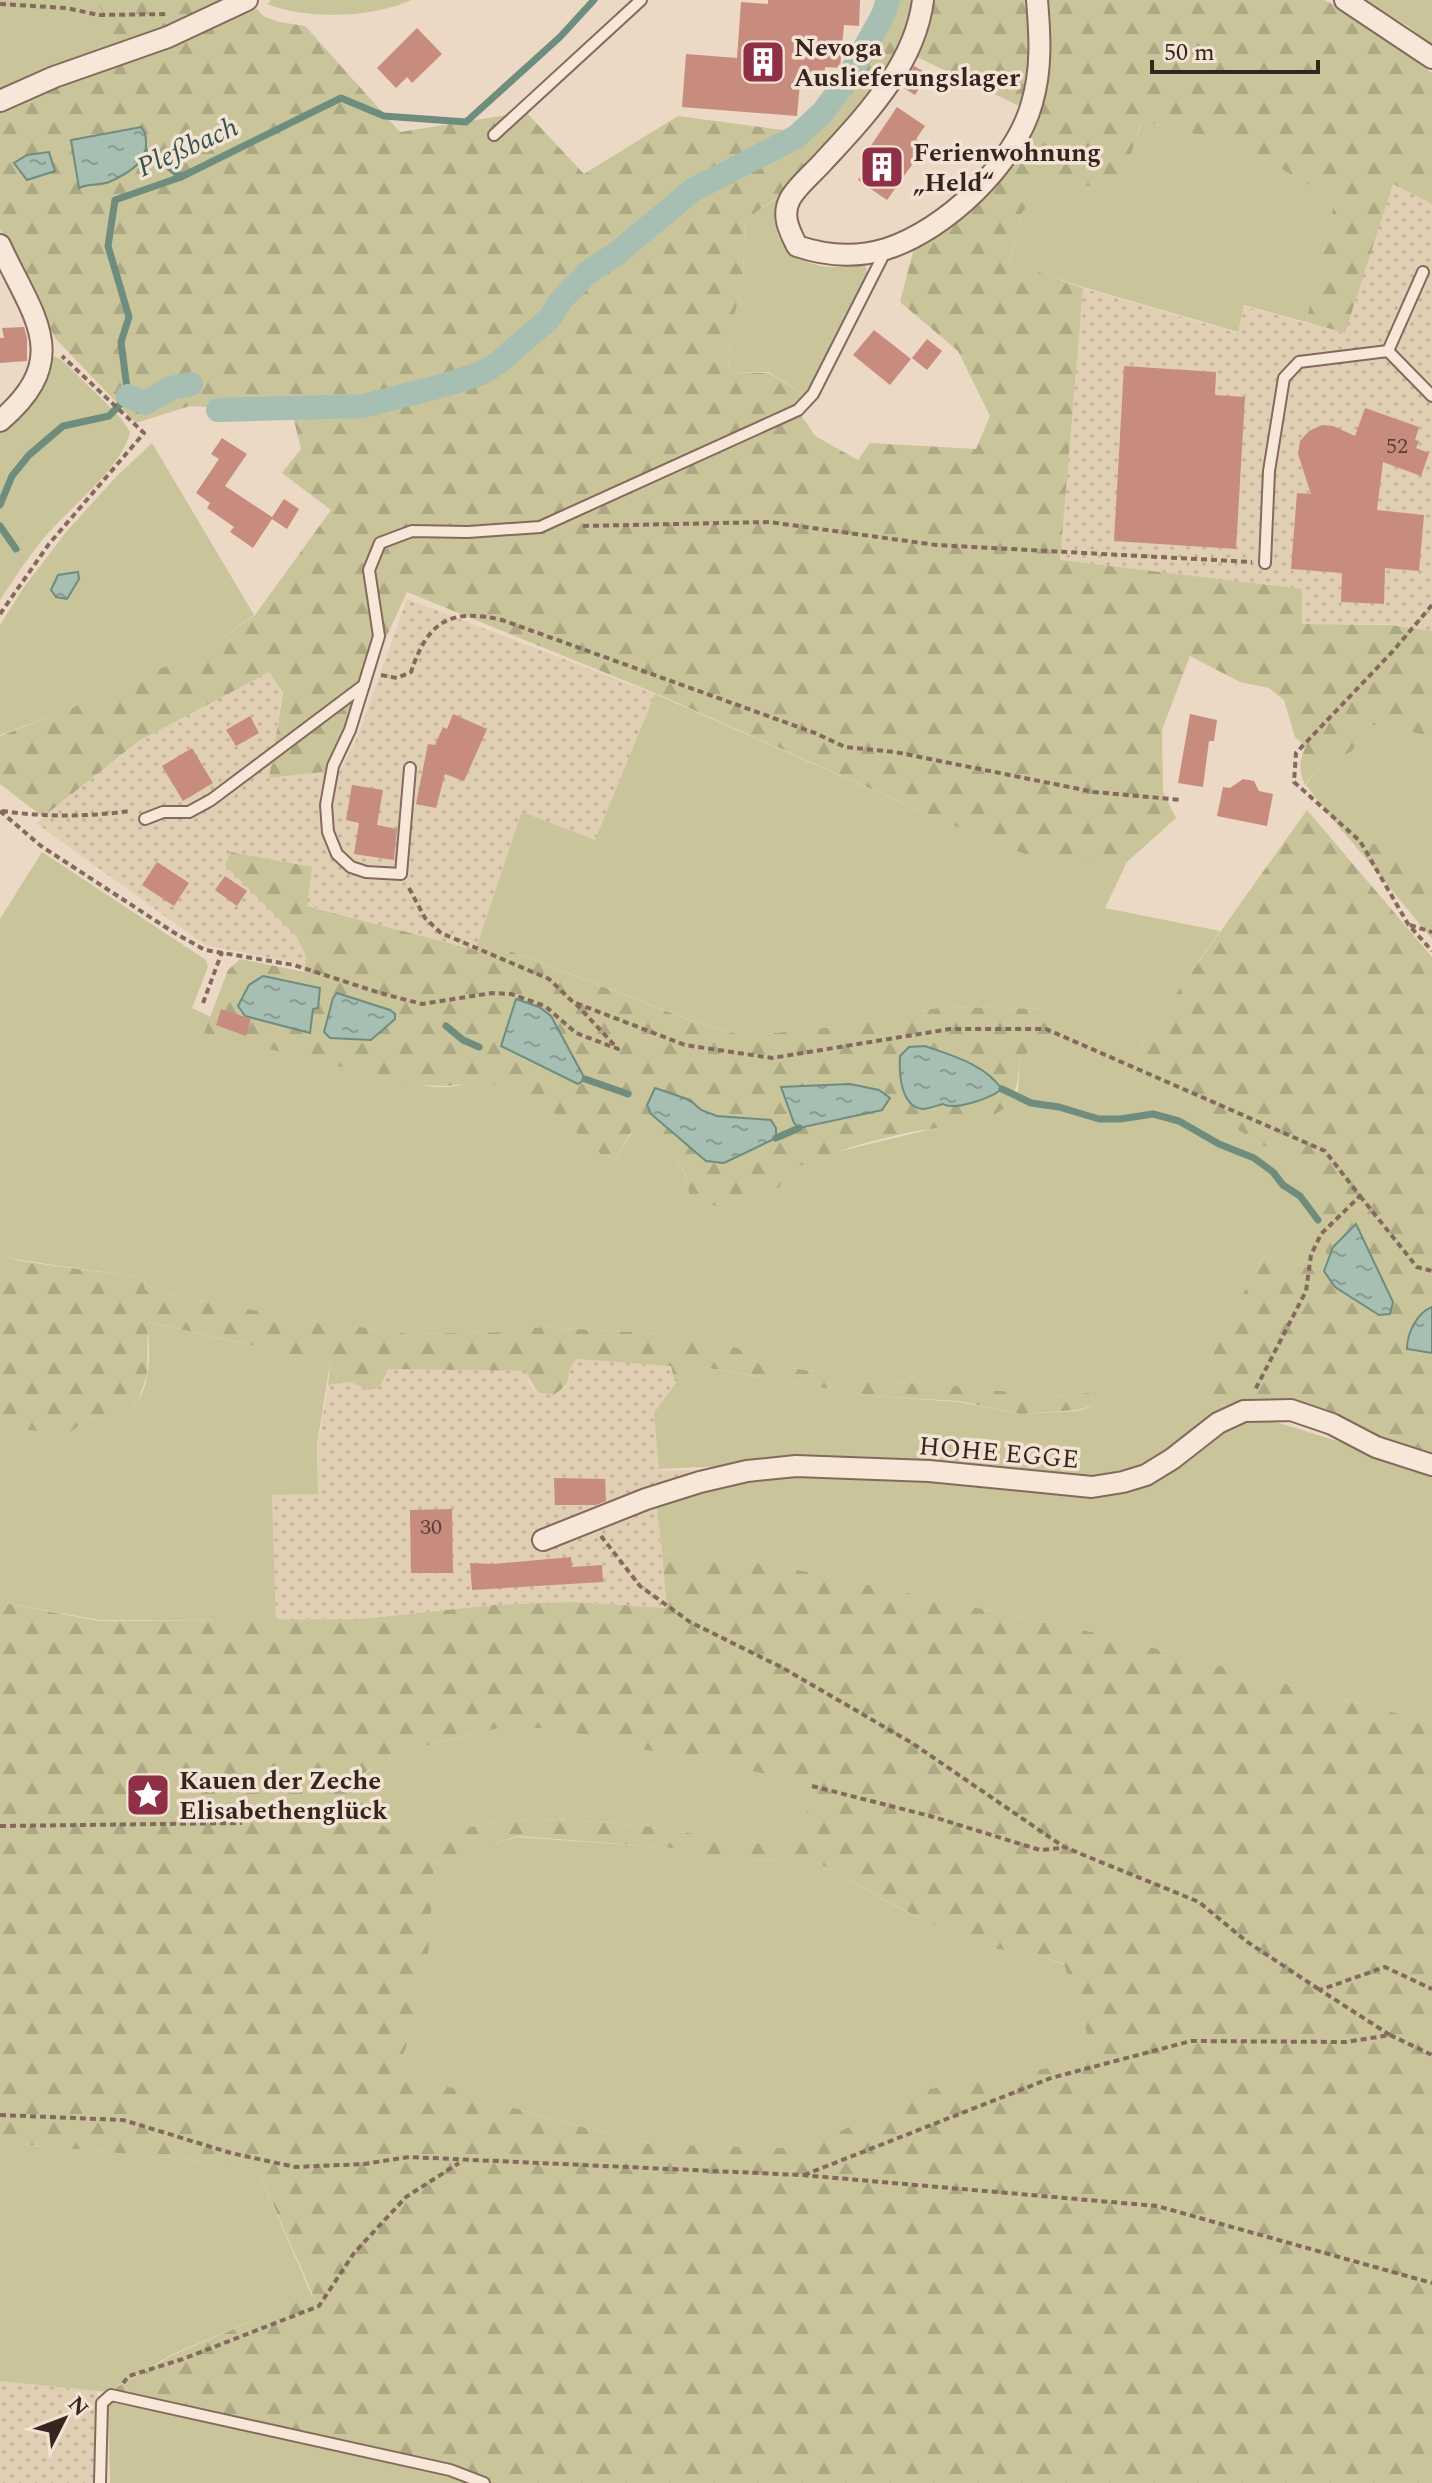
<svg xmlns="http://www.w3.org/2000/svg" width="1432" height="2483" font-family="Spectral,serif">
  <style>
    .farmland { fill: url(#farmland-dots) }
    .grass { fill: #c9c49a }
    .forest { fill: url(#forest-firs); fill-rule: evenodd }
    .water { fill: url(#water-ripples); stroke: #6e8d7e; stroke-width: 2 }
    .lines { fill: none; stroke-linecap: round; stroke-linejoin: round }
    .stream { stroke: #6e8d7e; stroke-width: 7 }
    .canal { stroke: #a7bfb2; stroke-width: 24 }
    .building { fill: #c78c7e }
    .lane-casing { stroke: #85695c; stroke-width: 14 }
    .street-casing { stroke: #85695c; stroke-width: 24 }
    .path { stroke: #85695c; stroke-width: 4; stroke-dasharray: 6 4; stroke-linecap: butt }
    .lane { stroke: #f7e7d8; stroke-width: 10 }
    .street { stroke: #f7e7d8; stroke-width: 20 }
    .labels { text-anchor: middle; stroke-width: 7; stroke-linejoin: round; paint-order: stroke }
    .number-label { font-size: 22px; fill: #5a3f37 }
    .poi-label { font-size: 26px; font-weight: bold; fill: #36251f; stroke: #f3e3d4; text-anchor: start }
    .street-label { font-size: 26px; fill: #36251f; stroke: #f3e3d4 }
    .water-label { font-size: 28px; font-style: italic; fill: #30554a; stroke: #f3e3d4 }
  </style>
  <defs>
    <pattern id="farmland-dots" width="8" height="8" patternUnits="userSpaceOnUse" patternTransform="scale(2)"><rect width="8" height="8" fill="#e0cfb3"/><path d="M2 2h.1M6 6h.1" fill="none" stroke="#c1b29a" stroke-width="1.8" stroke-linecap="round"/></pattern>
    <pattern id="forest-firs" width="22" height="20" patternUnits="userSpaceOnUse" patternTransform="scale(2)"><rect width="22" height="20" fill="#c9c49a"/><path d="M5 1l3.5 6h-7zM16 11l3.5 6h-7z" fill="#ada884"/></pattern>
    <pattern id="water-ripples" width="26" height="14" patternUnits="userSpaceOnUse" patternTransform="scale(2)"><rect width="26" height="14" fill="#a7bfb2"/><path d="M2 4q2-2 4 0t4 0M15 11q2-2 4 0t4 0" fill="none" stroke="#899b90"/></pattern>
  </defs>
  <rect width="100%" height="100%" fill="#ebd8c5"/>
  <g class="farmland">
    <polygon points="1393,184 1432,204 1432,631 1390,624 1301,624 1302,590 1059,560 1083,288 1237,333 1243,306 1344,333"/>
    <polygon points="407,599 655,694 595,840 522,813 475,950 306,905 225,865 296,936 307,957 305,973 300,964 205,945 36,823 140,741 268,671 282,693 269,778 340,771 358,736"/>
    <polygon points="576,1359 672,1366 674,1378 678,1380 655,1412 660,1470 718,1471 655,1492 668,1608 573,1602 492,1605 361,1619 276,1620 272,1495 318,1494 318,1444 328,1385 351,1382 367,1389 379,1388 387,1369 526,1371 528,1381 537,1394 553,1395 565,1387 571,1377 569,1370"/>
    <polygon points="0,2381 97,2391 99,2483 0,2483"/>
  </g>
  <g class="grass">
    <polygon points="0,0 97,0 117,46 0,92"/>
    <path d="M271,0H411C372,18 307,20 267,4Z"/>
    <polygon points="1364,0 1432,0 1432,46 1409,27"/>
    <path d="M1142,121L1241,145L1335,200L1306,322L1244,305L1238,332L1083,287L1009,263L1022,213L1045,181C1119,189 1118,192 1142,121Z"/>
    <path d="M786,192C782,199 777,207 776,215C771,246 804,267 833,267C844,267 854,264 865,264L867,274L806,396L769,372H728L730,335L743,277L745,220Z"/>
    <path d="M53,356L62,360L120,417L130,432C122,468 68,509 44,538C28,557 14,579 0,600V429Z"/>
    <polygon points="152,443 254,615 211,646 73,708 0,735 0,625 24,587 67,531 115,478"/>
    <path d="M655,694L977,836L1030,856L1062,854L1100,867L1127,862L1105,908L1220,931L1141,1044L1154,1070L1180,1094L1308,1173L1325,1193L1314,1212L1335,1233L1326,1250L1324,1271L1264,1256L1229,1319L1198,1387L1215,1403L1238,1410L1146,1470L1094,1480L749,1465L659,1469L654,1413L678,1380L683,1382L701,1367L872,1396L959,1402L1019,1414L1077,1411L1097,1405L1089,1393L1042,1397L977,1391L942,1383L872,1382L753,1361L738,1348L663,1334L542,1327L506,1332L409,1334L296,1318L145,1290L144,1278L19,1260L0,1255V919L42,852L206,960L208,967L192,1008L211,1017L205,1033L388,1076C408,1083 427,1088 448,1087C460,1086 473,1080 485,1081C536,1087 576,1131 612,1164L633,1131C650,1140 680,1158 686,1177C688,1182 688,1190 689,1196L731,1212L756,1189L778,1188L784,1173L820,1156L998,1113L1018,1091L1020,1057L1056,1036L1059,1018L1056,1009L943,1007L832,1027L744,1036L696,1022L479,939L522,812L595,840Z"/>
    <polygon points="1368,724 1432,735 1432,867 1342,831 1306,785 1317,769 1352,750"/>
    <path d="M147,1322L330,1363L317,1445L318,1494L272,1495L276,1620H99L0,1602V1426L67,1435L91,1416L119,1420C125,1414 133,1408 138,1401C152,1378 150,1347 147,1322Z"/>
    <polygon points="1264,1418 1432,1471 1432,1723 1106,1635 750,1560 662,1552 656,1501 715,1483 797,1470 1105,1492 1241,1419"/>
    <polygon points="500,1727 560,1728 622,1746 713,1761 802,1783 814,1841 749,1843 645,1826 557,1819 494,1822 401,1842 372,1815 349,1784 381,1763 416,1748"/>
    <polygon points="517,1837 673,1848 723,1861 813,1860 899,1908 979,1946 1037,1955 1065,1965 1092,2048 1069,2064 925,2090 806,2155 652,2144 548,2118 397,2072 417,2014 428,1959 433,1864 467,1851"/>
    <polygon points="0,2142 256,2166 312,2296 173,2354 107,2392 0,2381"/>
    <polygon points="108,2402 450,2470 484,2483 110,2483"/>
  </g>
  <g class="forest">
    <polygon points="97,0 230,0 117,46"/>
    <path d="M889,0H918L916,11L894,58L875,91L786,191L745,220L743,277L730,335L728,372L769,373L806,396L796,408L815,436L858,460L870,443L976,449L990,416L958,351L900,302L914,248L938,236L976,202L1015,156L1045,0H1324L1351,13L1432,73V204L1393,184L1345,333L1306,322L1335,200L1240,145L1142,121C1135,136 1133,155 1124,170C1109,196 1068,183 1045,181L1022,213L1009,262L1083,288L1060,560L1302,589V624L1391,625L1432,631V736L1368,724L1352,751L1317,769L1305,785C1298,770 1299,761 1306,746L1295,737L1284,700L1269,688L1240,682L1190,656L1162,730L1163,792L1176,818L1127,862L1100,867L1062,855L1030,856L977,836L655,693L407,592L324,772L269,778L283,693L269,672L139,741L43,817L0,784V736L72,708L211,646L255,615L331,510L282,473L301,449L293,416L244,409L190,406L136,423L56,339L18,271L0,229V112L19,100L257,9L263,16L279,22L305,26L400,132L526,112L584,174L678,116L790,131L884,34Z"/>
    <polygon points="933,0 1026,0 1033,64 1023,108 913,55 930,17"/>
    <polygon points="1307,810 1432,957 1432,1458 1414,1453 1315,1409 1238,1409 1215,1403 1198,1387 1229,1319 1264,1256 1324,1271 1326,1250 1335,1233 1314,1211 1324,1194 1308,1173 1180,1094 1153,1070 1141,1043"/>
    <polygon points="1343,831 1432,867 1432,939"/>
    <path d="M231,852L312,867L307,906L475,950L479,939L695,1022L744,1036L832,1027L943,1007L1056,1009L1059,1018L1056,1036L1020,1057C1018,1079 1018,1098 999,1112C983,1123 923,1129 902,1134C861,1143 822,1155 785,1173L779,1188L756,1189L731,1212L689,1196C688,1189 688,1182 686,1176C680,1158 649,1139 632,1131L612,1164L556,1114L525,1094L484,1081L447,1086L415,1085L204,1033L228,970L240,959L305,972L306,956L296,936L225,865Z"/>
    <path d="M0,1255L20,1261L144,1278L145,1290L297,1318L409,1334L506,1332L542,1327L663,1334L738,1348L753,1361L872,1382L943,1383L977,1391H1002L1042,1397L1089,1393L1097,1405L1076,1410L1020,1414L958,1401L872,1396L702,1367L682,1383L674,1378L671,1366L576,1359L569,1370C571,1383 563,1388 554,1395L538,1393L525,1371L388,1369L379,1388L368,1390L351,1382L328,1385L330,1363L148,1322L147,1375L138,1401L120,1420L91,1416L67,1435L0,1426Z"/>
    <path d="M662,1552L750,1560L1106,1635L1432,1723V2483H491L449,2467L108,2401V2392L173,2355L313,2295L256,2166L0,2142V1602L99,1621L362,1619L493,1605L573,1602L667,1608ZM499,1728H559L622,1746L713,1761L801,1783L813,1840L750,1843L645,1826L557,1819L495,1822L401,1841L372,1815L349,1784C392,1749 447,1740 499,1728ZM517,1836L672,1848L722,1861L813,1860L898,1907L978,1946L1037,1955L1064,1964L1092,2048L1069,2064L924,2090L804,2149L652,2144L547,2118L398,2071L417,2014L428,1959L434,1863Z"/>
  </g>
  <g class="water">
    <path d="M141,127C146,133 146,136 146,144C148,163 125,175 109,182C99,186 89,183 79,188L71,140Z"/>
    <polygon points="49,152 55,171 27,180 14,163 27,155"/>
    <polygon points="78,572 79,579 67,599 56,597 51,590 58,575"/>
    <polygon points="263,976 320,988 318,1008 313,1009 310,1033 245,1016 238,1006 249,985"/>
    <polygon points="337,993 390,1010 395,1014 395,1019 371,1040 330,1038 324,1032 333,998"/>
    <polygon points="516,999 539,1007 551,1016 585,1079 578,1084 501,1046"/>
    <path d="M925,1046C953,1056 984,1064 1002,1089C991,1098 955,1111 943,1104C938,1105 929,1109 923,1109C900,1107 899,1072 900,1056L909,1047Z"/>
    <polygon points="850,1084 879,1090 890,1098 882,1110 799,1128 794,1123 781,1087"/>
    <polygon points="655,1088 690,1100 701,1110 717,1116 771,1120 776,1128 776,1138 724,1163 706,1161 651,1114 647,1105"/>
    <polygon points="1356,1224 1393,1302 1390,1314 1379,1315 1335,1287 1324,1271 1333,1247"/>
    <path d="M1432,1307V1353L1407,1349C1407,1333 1417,1313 1432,1307Z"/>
  </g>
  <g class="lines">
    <g class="stream">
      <polyline points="147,152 166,164 181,177"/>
      <polyline points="0,505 12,476 29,455 63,426 109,416 128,396 121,342 129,317 108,246 115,200 181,177 341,98 384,116 466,122 560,37 594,0"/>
      <polyline points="0,526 16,549"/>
      <polyline points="446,1026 463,1040 479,1047"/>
      <polyline points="585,1079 628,1094"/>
      <polyline points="1002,1089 1031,1103 1059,1107 1099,1119 1120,1119 1153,1114 1179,1121 1219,1144 1254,1158 1273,1172 1283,1185 1300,1196 1318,1220"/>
      <polyline points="776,1138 799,1128"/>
    </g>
    <g class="canal">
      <polyline points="128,396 145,403 171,388 191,384"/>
      <polyline points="218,410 363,406 445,385 482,373 499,362 548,320 562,299 587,273 617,253 693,190 796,137 823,112 848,78 883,15 888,0"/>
    </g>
  </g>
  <g class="building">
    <polygon points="768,0 860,0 859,26 844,25 840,68 825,67 824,85 800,83 797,116 682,107 686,54 737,58 741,2 768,4"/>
    <polygon points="417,28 442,54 412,83 407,77 396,88 377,68"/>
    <polygon points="914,66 928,74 915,95 902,87"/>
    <polygon points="897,107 925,126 916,139 926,145 887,200 858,180 871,161 864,156"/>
    <polygon points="24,327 27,338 27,361 0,363 0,338 4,338 2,328"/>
    <polygon points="874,330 911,359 890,385 853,355"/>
    <polygon points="927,339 942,351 927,370 912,358"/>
    <polygon points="1124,366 1216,372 1215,395 1245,397 1236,549 1114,541"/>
    <polygon points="1365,408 1419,427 1415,440 1419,441 1416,448 1429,453 1421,476 1383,462 1377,510 1424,515 1419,571 1385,568 1384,604 1341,602 1342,573 1291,569 1297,493 1311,494 1298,454 1300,441 1309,431 1322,425 1333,426 1355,436"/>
    <polygon points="222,438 247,454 225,486 272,517 284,499 299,509 287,529 272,519 253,548 230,532 234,527 207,508 210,503 196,493 219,459 211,454"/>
    <polygon points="453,714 487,729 464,781 445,774 436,808 416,804 428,744 435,745 443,727 447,729"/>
    <polygon points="1190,714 1217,720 1214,741 1209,741 1203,787 1178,783"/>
    <polygon points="250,716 259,733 236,746 226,730"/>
    <polygon points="192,748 213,783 183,801 162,766"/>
    <polygon points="1243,779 1254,781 1259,791 1273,794 1267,826 1217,816 1223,787 1230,788"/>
    <polygon points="352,785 383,790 377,825 397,829 394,860 354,854 359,823 346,820"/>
    <polygon points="157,862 189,883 174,906 142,885"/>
    <polygon points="225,876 247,891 237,906 215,890"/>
    <polygon points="221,1009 251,1019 246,1036 216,1025"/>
    <polygon points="554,1478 605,1479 606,1501 596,1505 555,1505"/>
    <polygon points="452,1509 453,1573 411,1573 410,1510"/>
    <polygon points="571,1557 572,1567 602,1565 603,1582 472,1590 470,1563 494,1564"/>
  </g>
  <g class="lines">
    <g class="lane-casing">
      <g id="lane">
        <polyline points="494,135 641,0"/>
        <polyline points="1423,272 1388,351 1432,396"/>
        <polyline points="1265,563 1269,471 1284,378 1299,362 1388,351"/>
        <polyline points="410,768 401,874 366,872 351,867 337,854 328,832 326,805 333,766 350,730 379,636 369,570 380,543 412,531 468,532 540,527 798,410 813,394 886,250"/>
        <polyline points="145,819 163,812 189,812 211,800 364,685"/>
        <polyline points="100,2483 102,2403 111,2395 450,2470 484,2483"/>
      </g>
    </g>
    <g class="street-casing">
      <g id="street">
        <path d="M923,0C915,65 865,116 823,162C813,173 797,186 790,199C781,216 790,232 797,246C826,256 856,258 886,249C946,230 1016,163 1032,103C1042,69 1040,35 1037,0"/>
        <polyline points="1345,0 1432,58"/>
        <polyline points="0,101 54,77 168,37 247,0"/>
        <path d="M0,245C32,316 75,357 0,421"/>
        <polyline points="543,1540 646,1499 700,1482 747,1471 796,1466 929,1471 1092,1487 1123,1482 1146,1475 1172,1459 1218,1423 1244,1411 1291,1410 1332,1424 1376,1447 1432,1465"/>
      </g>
    </g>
    <g class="path">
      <polyline points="0,4 66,8 99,15 169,14"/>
      <polyline points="583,526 769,522 936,545 1252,562"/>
      <polyline points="1432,605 1393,651 1296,753 1294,782 1360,841 1408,924 1432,951"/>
      <polyline points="0,614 49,544 144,433 62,356"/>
      <path d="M381,675L397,678L411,672C428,621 450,608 502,620L815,733L845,747L895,752L1094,792L1182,800"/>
      <polyline points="0,811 41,846 173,932 205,950 294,965 380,993 422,1004 492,993 511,994 545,1006 576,1033 618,1049 576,1004"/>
      <path d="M2,811C44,817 88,817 130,811"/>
      <polyline points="409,888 425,918 441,933 549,979 573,1002 685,1045 772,1058 950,1029 1046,1029 1325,1151 1360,1196 1321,1234 1311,1255 1306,1291 1254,1392"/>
      <polyline points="1410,925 1432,932"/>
      <polyline points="203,1003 222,952"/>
      <polyline points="1360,1196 1417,1267 1432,1271"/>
      <polyline points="601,1536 640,1586 690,1622 783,1668 912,1743 1064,1847 1199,1902 1246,1941 1320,1990"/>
      <polyline points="812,1786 930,1816 1040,1850 1062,1848"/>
      <polyline points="0,1826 242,1823"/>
      <polyline points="1390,2035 1432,2055"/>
      <polyline points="0,2115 123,2120 231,2153 295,2167 364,2164 409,2157 801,2175 1157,2206 1432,2283"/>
      <polyline points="804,2175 1051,2078 1191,2041 1346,2042 1390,2035 1320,1990 1385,1967 1432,1989"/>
      <polyline points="123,2383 129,2376 183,2359 319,2306 354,2253 406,2197 459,2163"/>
    </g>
    <use href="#lane" class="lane"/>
    <use href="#street" class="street"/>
  </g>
  <defs>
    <g id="building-square" transform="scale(2.3)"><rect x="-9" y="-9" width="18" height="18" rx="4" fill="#903046" stroke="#f3e3d4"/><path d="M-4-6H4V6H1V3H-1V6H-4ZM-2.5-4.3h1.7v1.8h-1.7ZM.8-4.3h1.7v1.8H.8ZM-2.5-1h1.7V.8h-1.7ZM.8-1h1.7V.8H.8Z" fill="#fff"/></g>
    <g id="sight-square" transform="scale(2.3)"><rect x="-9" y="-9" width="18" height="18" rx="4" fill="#903046" stroke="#f3e3d4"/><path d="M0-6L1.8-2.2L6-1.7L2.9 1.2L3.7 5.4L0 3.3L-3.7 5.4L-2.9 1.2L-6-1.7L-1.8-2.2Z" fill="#fff"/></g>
  </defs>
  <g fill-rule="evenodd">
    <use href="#building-square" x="763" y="62"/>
    <use href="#building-square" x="882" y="167"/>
    <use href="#sight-square" x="148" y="1795"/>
  </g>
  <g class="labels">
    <g class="number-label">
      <text x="1397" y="453">52</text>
      <text x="431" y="1534">30</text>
    </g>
    <g class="poi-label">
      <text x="794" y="56">Nevoga<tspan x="794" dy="30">Auslieferungslager</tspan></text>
      <text x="913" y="161">Ferienwohnung<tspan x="913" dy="30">„Held“</tspan></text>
      <text x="179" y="1789">Kauen der Zeche<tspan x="179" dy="30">Elisabethenglück</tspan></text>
    </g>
    <g class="street-label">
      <text transform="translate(999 1452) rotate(5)" y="9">HOHE EGGE</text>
    </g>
    <g class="water-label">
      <text transform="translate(187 146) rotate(-24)" y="10">Pleßbach</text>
    </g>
  </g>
  <g transform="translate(64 2419) rotate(48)" stroke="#f3e3d4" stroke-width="6" paint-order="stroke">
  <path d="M0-6L14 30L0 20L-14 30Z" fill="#36251f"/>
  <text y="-12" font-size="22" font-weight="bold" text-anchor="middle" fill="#36251f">N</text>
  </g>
  <path d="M1152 60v12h166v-12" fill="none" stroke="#36251f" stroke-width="4"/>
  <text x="1164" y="60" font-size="24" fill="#36251f" stroke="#f3e3d4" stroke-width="6" paint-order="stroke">50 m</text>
</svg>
